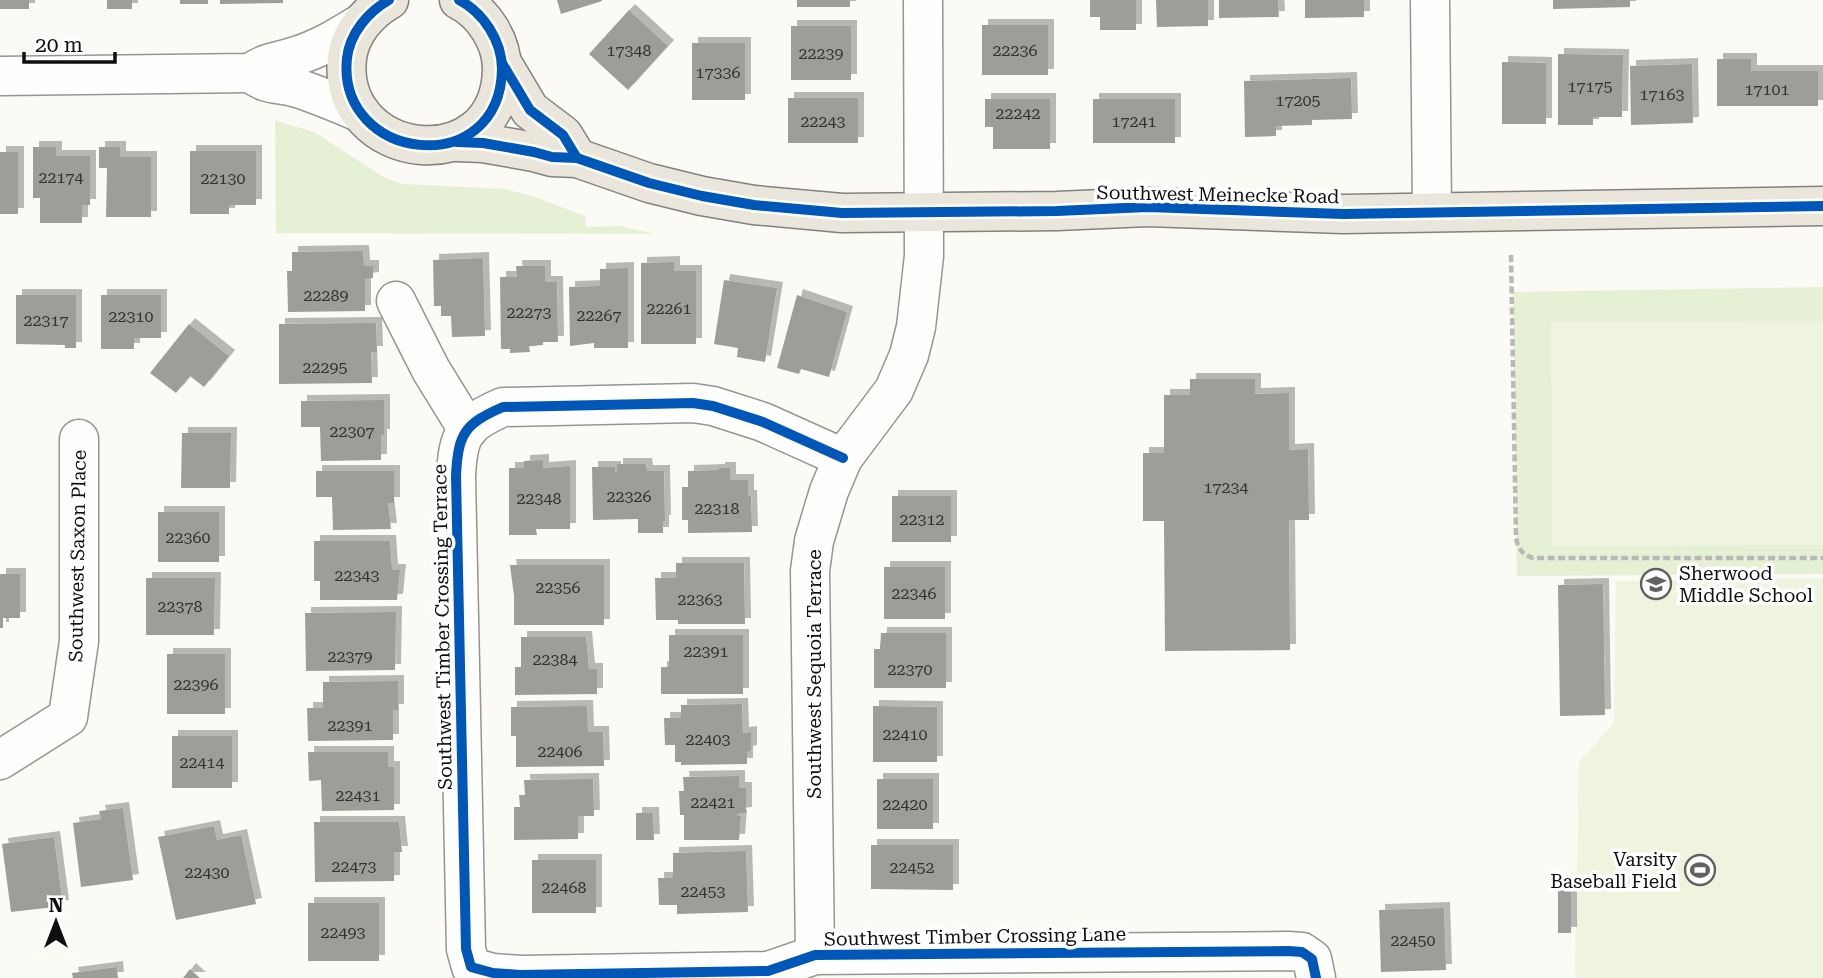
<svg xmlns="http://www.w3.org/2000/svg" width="1823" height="978" font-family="'Roboto Serif',serif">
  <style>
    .green { fill: #e6f0d5 }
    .pitch { fill: #eff4df }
    .building { fill: #9f9d9a; filter: url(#shadow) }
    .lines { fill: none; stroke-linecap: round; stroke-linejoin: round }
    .minor-casing { stroke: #959592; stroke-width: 41 }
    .major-casing { stroke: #83827f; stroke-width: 41 }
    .path { stroke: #b9b9b8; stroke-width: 4.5; stroke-dasharray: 7 3.5; stroke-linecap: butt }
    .minor { stroke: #fefefd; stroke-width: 38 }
    .major { stroke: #ebe6db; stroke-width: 38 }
    .cycleway-casing { stroke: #fff; stroke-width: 15 }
    .cycleway { stroke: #0057b8; stroke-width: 10 }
    .labels { text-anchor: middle; stroke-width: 7; stroke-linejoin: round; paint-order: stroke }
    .number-label { font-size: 16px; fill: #333232 }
    .street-label { font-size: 19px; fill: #0f0f0f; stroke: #fff }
    .poi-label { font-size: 19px; fill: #0f0f0f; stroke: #fff; text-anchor: start }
  </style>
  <defs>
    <filter id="shadow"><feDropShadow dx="6" dy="-6" stdDeviation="0" flood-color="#0004"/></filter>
  </defs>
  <rect width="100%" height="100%" fill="#fbfaf4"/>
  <g class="green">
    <polygon points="275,120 316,133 383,177 403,184 505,189 535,197 585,216 586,227 621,226 654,234 276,233"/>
    <polygon points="1823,287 1823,574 1517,576 1513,292"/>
  </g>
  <g class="pitch">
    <polygon points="1823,321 1823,545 1552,546 1551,322"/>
    <polygon points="1823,578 1823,978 1575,978 1579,762 1614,723 1616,581"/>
  </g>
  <g class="building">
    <rect x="0" y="0" width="29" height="9"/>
    <rect x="107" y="0" width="25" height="9"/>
    <rect x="180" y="0" width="28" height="4"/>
    <polygon points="220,0 283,0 283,3 220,4"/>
    <polygon points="557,0 602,0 602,1 561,14"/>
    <rect x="797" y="0" width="53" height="7"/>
    <polygon points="1090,0 1136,0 1136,30 1100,30 1100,17 1090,17"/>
    <polygon points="1156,0 1208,0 1208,26 1157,27"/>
    <polygon points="1219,0 1278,0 1279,17 1219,18"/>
    <polygon points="1305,0 1364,0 1364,17 1305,18"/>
    <polygon points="1553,0 1630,0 1630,7 1553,9"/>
    <polygon points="629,10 668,46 628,90 589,54"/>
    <rect x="982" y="25" width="66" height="50"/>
    <rect x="791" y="26" width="60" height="54"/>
    <rect x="692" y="43" width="53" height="57"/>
    <polygon points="1558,54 1623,55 1622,117 1593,117 1593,125 1558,125"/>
    <polygon points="1717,59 1751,59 1751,71 1818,71 1818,106 1717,106"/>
    <polygon points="1502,62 1546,63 1546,124 1502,124"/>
    <polygon points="1692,64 1693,123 1631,125 1630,66"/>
    <polygon points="1351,78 1352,119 1312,120 1312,125 1276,126 1276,136 1245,137 1244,81"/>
    <rect x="788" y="98" width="70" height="45"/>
    <polygon points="985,99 1050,99 1050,149 993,149 993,127 985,127"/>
    <rect x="1093" y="99" width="82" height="44"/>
    <polygon points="33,147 56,147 56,156 90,156 90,205 82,205 82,223 40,223 40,198 33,198"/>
    <polygon points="99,147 120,147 120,157 151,157 151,217 106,217 107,168 99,168"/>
    <polygon points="190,151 256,151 256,205 229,205 229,214 190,214"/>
    <rect x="0" y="152" width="18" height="62"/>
    <polygon points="363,251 364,266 373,266 373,278 365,279 365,311 288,312 287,271 292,271 292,252"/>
    <polygon points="483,258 485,336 452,337 451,316 441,316 441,306 434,306 433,260"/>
    <polygon points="674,262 674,271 696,271 696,344 641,344 641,263"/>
    <polygon points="516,266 545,266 545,282 557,282 558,342 543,342 543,345 529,346 530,352 510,353 510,349 501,349 500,277 517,277"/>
    <polygon points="628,268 628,348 594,348 594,343 570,346 569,287 600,286 600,269"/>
    <polygon points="724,280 777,288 765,362 737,357 738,348 714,344"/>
    <polygon points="16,295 76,295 76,348 65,348 65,345 16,344"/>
    <polygon points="101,295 161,295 161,338 134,338 134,349 101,349"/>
    <polygon points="797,295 847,312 829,377 801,369 799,374 777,368"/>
    <polygon points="376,323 377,352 371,352 372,383 279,384 279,324"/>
    <polygon points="189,324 229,356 204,387 190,376 176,393 150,373"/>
    <polygon points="1190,379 1255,379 1255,394 1289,393 1289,450 1308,449 1309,520 1289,520 1290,650 1165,651 1164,521 1143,521 1143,453 1164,453 1164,395 1190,395"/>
    <polygon points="384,400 384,435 381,435 381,460 321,461 320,427 301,427 301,401"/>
    <polygon points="182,433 231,433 230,488 181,488"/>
    <polygon points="543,460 543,468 570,466 570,529 536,529 537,535 509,535 509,468 524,468 524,461"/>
    <polygon points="617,464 646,464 647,471 664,471 665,521 663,521 663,533 638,533 638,519 593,520 592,467 615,467 615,473 617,473"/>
    <polygon points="719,468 730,468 730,480 748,480 748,496 751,496 752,532 688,533 688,520 682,520 682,487 688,487 688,471 719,470"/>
    <polygon points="316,471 394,471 394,503 388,503 391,529 333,530 332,497 316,497"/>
    <rect x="892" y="496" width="59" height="46"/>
    <rect x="158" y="512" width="61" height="50"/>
    <polygon points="314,541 390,541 392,570 400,570 397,600 320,600 320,581 314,581"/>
    <polygon points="676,563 744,563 745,624 678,624 678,620 656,620 655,578 676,578"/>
    <polygon points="510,565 604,565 604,625 514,625 514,596"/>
    <rect x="884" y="567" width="61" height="52"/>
    <polygon points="0,574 20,574 20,618 3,618 3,628 0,628"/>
    <polygon points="146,578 215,578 214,635 146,635"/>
    <polygon points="1603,584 1605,715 1560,716 1558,585"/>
    <polygon points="396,612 395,670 306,671 305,613"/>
    <polygon points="881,633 946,633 946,688 874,688 874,649 880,649"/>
    <polygon points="669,635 743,635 743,694 661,694 661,667 669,667"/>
    <polygon points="521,637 586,637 589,669 597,669 597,694 515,695 515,667 521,667"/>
    <rect x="167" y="654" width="58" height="60"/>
    <polygon points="398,681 398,710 393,710 393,740 308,741 307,708 323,708 323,682"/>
    <polygon points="742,704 743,733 751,732 751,751 747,752 747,764 681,765 681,762 675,762 675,745 665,745 664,718 681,718 681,705"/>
    <polygon points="587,706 588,732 603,732 604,766 516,767 516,736 511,736 511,707"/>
    <polygon points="873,706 937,707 937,762 873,762"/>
    <rect x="172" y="736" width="60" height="52"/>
    <polygon points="308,752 388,752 388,767 394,767 394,810 322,811 321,780 309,781"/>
    <polygon points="739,776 739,788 746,788 746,813 737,814 738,816 741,816 739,840 684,840 684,815 680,815 679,791 684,791 683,777"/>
    <polygon points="593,779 594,816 578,816 578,839 514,840 514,807 520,807 519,795 525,795 524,780"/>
    <rect x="877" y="779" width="56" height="50"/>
    <polygon points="123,808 133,880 81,887 73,823 101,819 99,811"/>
    <polygon points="636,813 653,813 654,840 636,840"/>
    <polygon points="314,822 399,822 402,852 394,852 394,881 315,882"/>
    <polygon points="214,826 217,840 241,835 256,904 176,920 158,837"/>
    <polygon points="54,837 63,906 11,912 2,844"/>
    <polygon points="871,845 953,845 953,890 871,889"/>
    <polygon points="746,851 748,912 677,914 677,905 659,905 658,878 673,878 673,853"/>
    <rect x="532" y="860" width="64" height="53"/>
    <rect x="1558" y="888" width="13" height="45"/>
    <rect x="308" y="903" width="71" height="58"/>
    <polygon points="1444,908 1446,970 1381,972 1379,910"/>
    <polygon points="117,967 118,978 73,978 72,973"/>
    <polygon points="190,969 200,978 183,978"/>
  </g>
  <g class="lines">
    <g class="minor-casing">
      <g id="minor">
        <polyline points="1430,0 1432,212"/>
        <path d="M250,73C270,87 276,82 297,88C319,95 340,104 361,113"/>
        <path d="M0,76L250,73C270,60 275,63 296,56C319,49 339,37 360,24"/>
        <polyline points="396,301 431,370 468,430"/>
        <path d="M843,458L763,422L713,406L693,403L503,407C464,424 458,434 456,476L466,949L471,967L493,973L520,975L768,971L815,955L1288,951L1302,952L1312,959L1316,978"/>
        <polyline points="0,760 68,717 79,641 79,439"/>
        <polyline points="815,955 810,571 814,541 829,491 843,458 894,390 909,355 916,327 924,256 923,0"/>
      </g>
    </g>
    <g class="major-casing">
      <g id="major">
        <path d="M389,0C368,12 350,33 347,58C336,162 500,182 502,69C502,41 483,12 459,0"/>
        <polyline points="502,63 530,110 563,135 577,158"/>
        <polyline points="457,142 483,143 534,152 552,157 577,158 649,183 702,196 754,205 842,213 1057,211 1148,207 1343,214 1823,206"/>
      </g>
    </g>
    <path class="path" d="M1511,255L1516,538C1518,549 1523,555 1533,558H1823"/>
    <use href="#minor" class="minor"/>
    <use href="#major" class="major"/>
    <g class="cycleway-casing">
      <g id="cycleway">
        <path d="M389,0C368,12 350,33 347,58C336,162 500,182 502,69C502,41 483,12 459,0"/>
        <polyline points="502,63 530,110 563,135 577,158"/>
        <polyline points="457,142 483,143 534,152 552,157 577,158 649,183 702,196 754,205 842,213 1057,211 1148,207 1343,214 1823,206"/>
        <path d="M843,458L763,422L713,406L693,403L503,407C464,424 458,434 456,476L466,949L471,967L493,973L520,975L768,971L815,955L1288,951L1302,952L1312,959L1316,978"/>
      </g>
    </g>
    <use href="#cycleway" class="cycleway"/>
  </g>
  <defs>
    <g id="school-ring" transform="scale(1.575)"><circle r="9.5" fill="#fff" stroke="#62615f" stroke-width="1.5"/><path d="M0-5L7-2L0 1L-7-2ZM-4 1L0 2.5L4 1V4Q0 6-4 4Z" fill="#62615f"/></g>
    <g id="stadium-ring" transform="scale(1.575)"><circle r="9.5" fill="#fff" stroke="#62615f" stroke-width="1.5"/><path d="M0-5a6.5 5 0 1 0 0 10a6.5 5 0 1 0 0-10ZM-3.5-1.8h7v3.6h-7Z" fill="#62615f"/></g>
  </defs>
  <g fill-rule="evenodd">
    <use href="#school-ring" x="1656" y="584"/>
    <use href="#stadium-ring" x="1700" y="870"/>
  </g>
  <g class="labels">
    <g class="number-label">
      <text x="629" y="56">17348</text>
      <text x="1015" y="56">22236</text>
      <text x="821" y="59">22239</text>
      <text x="718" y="78">17336</text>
      <text x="1590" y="92">17175</text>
      <text x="1767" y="95">17101</text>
      <text x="1662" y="100">17163</text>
      <text x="1298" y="106">17205</text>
      <text x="1018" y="119">22242</text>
      <text x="823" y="127">22243</text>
      <text x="1134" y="127">17241</text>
      <text x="61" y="183">22174</text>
      <text x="223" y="184">22130</text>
      <text x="326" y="301">22289</text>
      <text x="669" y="314">22261</text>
      <text x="529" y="318">22273</text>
      <text x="599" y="321">22267</text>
      <text x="131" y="322">22310</text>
      <text x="46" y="326">22317</text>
      <text x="325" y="373">22295</text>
      <text x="352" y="437">22307</text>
      <text x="1226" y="493">17234</text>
      <text x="629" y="502">22326</text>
      <text x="539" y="504">22348</text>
      <text x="717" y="514">22318</text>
      <text x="922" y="525">22312</text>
      <text x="188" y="543">22360</text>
      <text x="357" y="581">22343</text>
      <text x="558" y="593">22356</text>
      <text x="914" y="599">22346</text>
      <text x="700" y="605">22363</text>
      <text x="180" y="612">22378</text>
      <text x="706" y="657">22391</text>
      <text x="350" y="662">22379</text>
      <text x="555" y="665">22384</text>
      <text x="910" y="675">22370</text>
      <text x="196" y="690">22396</text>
      <text x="350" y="731">22391</text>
      <text x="905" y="740">22410</text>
      <text x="708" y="745">22403</text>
      <text x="560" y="757">22406</text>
      <text x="202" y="768">22414</text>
      <text x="358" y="801">22431</text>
      <text x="713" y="808">22421</text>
      <text x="905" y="810">22420</text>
      <text x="354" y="872">22473</text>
      <text x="912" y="873">22452</text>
      <text x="207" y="878">22430</text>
      <text x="564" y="893">22468</text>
      <text x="703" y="897">22453</text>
      <text x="343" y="938">22493</text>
      <text x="1413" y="946">22450</text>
    </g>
    <g class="street-label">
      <text transform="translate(1218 194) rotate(1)" y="7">Southwest Meinecke Road</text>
      <text transform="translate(77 556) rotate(-89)" y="7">Southwest Saxon Place</text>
      <text transform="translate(442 627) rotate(-91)" y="7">Southwest Timber Crossing Terrace</text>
      <text transform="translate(814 674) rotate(-90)" y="7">Southwest Sequoia Terrace</text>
      <text transform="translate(975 936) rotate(-1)" y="7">Southwest Timber Crossing Lane</text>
    </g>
    <g class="poi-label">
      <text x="1679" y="580">Sherwood<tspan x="1679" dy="22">Middle School</tspan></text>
      <text x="1677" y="866" text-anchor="end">Varsity<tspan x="1677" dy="22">Baseball Field</tspan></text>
    </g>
  </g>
  <g transform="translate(56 922)" stroke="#ffffff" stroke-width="5" paint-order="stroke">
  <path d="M0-5L12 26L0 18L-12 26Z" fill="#0f0f0f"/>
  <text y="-10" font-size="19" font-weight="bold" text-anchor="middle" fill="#0f0f0f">N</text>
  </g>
  <path d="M24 52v10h91v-10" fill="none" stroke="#0f0f0f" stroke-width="3.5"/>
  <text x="35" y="52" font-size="21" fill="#0f0f0f" stroke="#ffffff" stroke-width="5" paint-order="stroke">20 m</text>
</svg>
